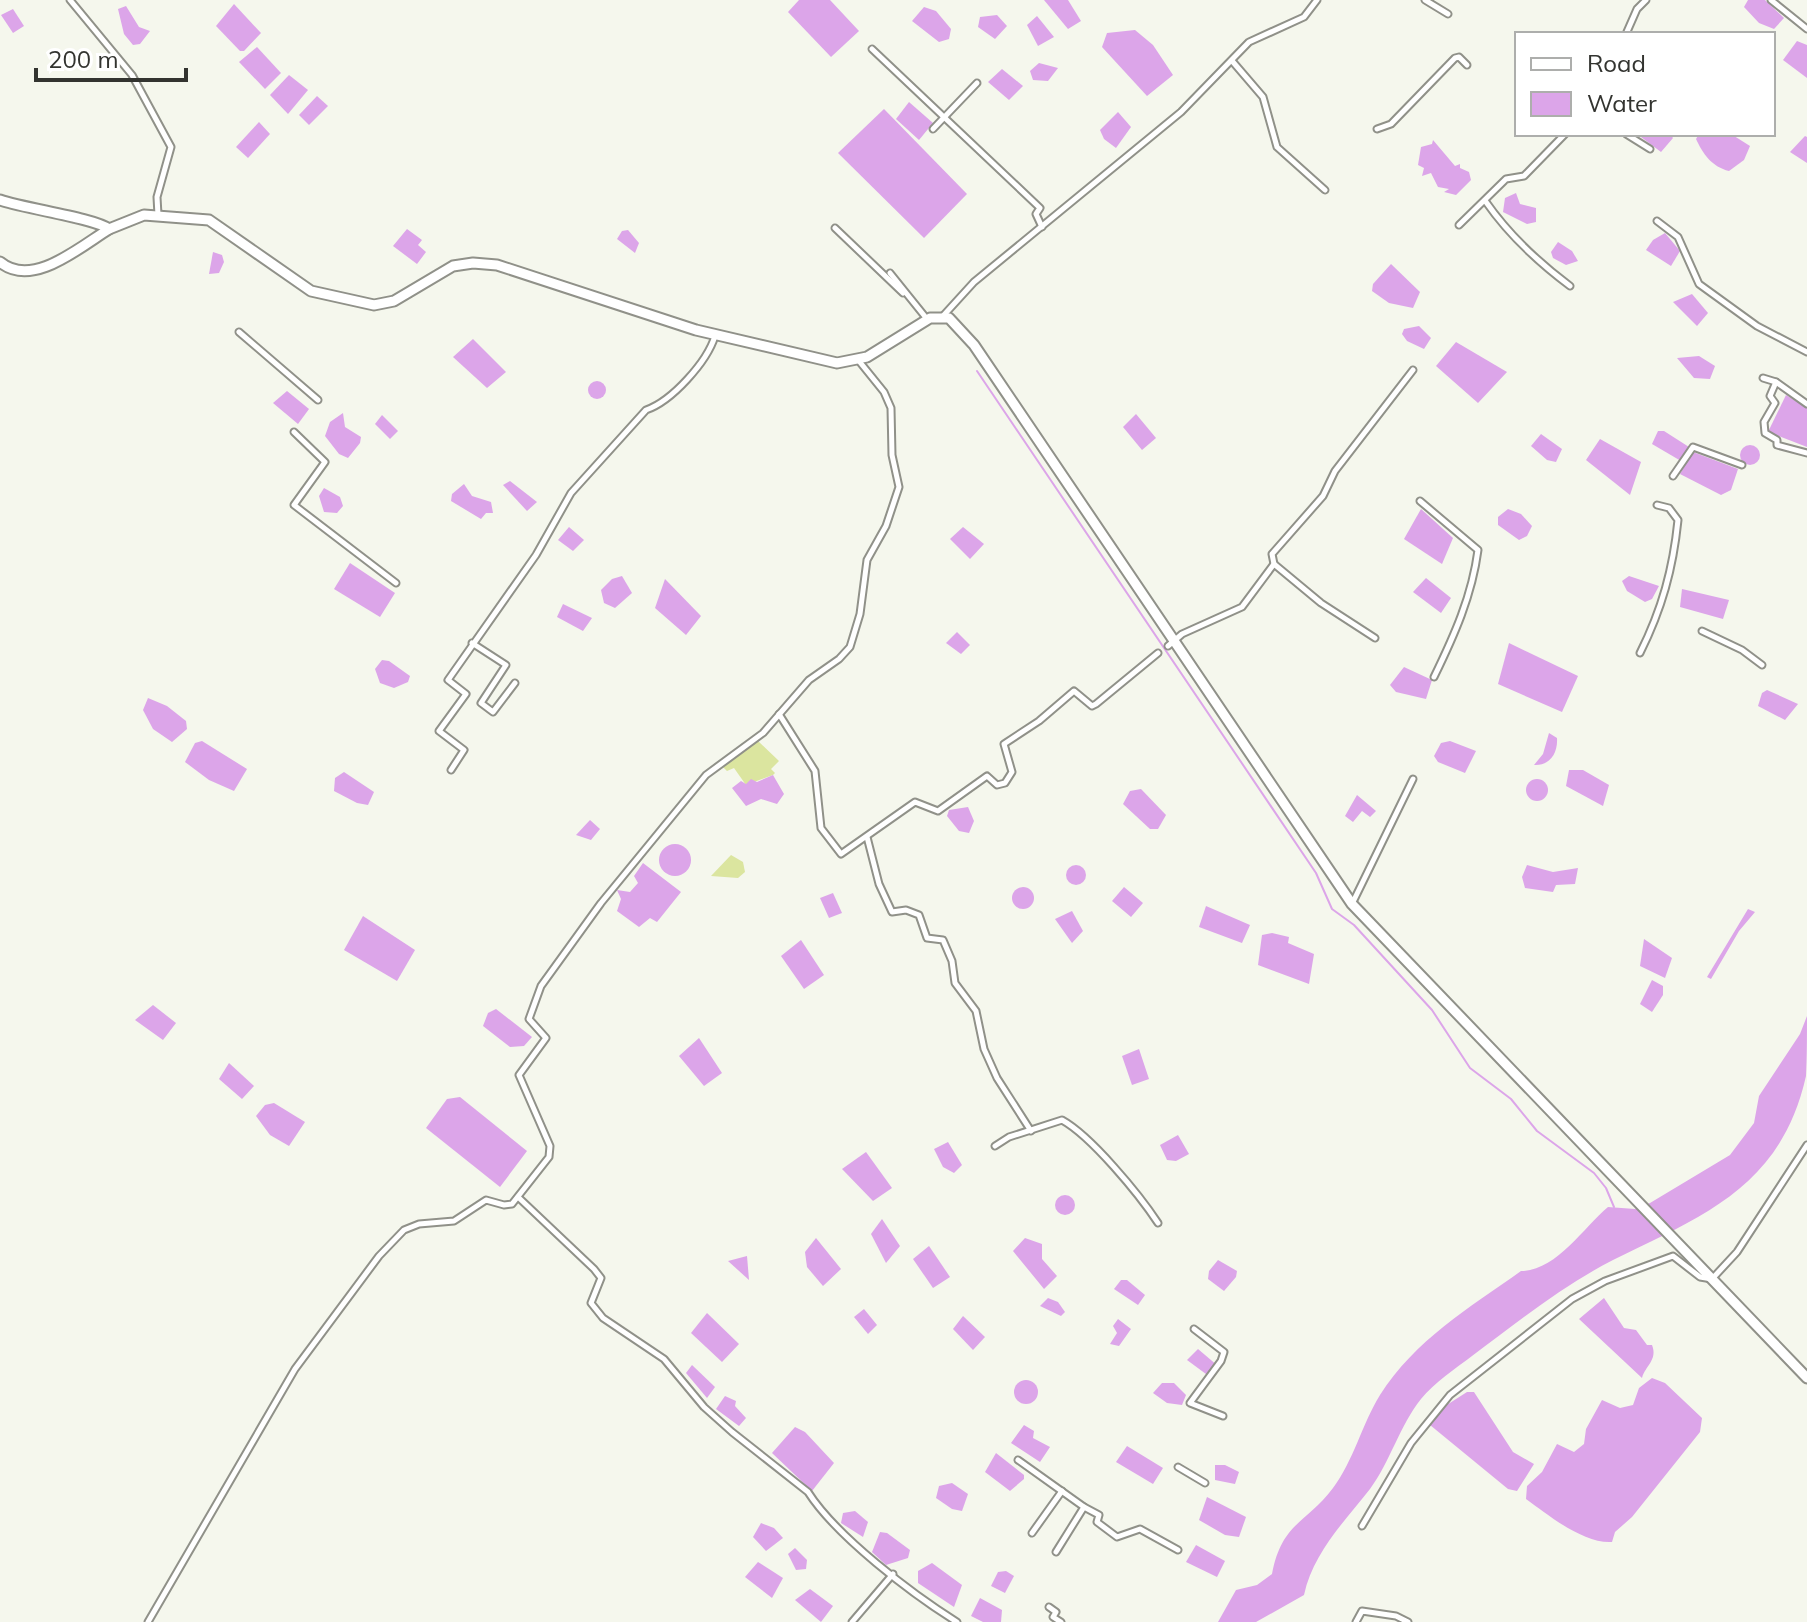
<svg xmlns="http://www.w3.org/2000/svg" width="1807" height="1622" font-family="Mulish,sans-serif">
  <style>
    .green { fill: #dbe59f }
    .water { fill: #dca5e9 }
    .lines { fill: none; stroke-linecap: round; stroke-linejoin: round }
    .stream { stroke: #dca5e9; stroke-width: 2 }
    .street-casing { stroke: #909189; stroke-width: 9 }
    .highway-casing { stroke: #909189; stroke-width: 13 }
    .street { stroke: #fff; stroke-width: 5 }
    .highway { stroke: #fff; stroke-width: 9 }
  </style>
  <rect width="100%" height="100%" fill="#f5f7ed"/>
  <g class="green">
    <polygon points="758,741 779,761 771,769 775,773 773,775 746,785 734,768 727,771 720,764"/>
    <polygon points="731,855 743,862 745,872 738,878 711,876"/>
  </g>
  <g class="water">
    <polygon points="799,0 830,0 859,31 831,57 788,12"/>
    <polygon points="1044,0 1068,0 1081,21 1068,29"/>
    <polygon points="1748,0 1765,0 1784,18 1774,29 1759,23 1744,7"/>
    <polygon points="234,4 261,33 244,51 240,51 216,26"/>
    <polygon points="126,6 139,27 150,31 140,44 133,45 124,34 118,9"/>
    <polygon points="924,7 936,11 951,29 949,39 939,42 912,21"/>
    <polygon points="13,9 24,26 13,33 1,15"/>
    <polygon points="997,15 1007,26 995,39 978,27 980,17"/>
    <polygon points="1037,16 1054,37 1038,46 1027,25"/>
    <polygon points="1135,30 1153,45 1173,75 1147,96 1102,47 1107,33"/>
    <polygon points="1797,41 1807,45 1807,78 1783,60"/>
    <polygon points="257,47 281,73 265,89 239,62"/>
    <polygon points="1039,63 1058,68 1048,81 1033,80 1030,71"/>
    <polygon points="1002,69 1023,86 1009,100 988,82"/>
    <polygon points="289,75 308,90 288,114 270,95"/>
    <polygon points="317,96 328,106 309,125 299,115"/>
    <polygon points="909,102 933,123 919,140 896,119"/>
    <polygon points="884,109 967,194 924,238 838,153"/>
    <polygon points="1118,112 1131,127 1116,148 1104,139 1100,130"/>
    <polygon points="259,122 270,134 248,158 236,147"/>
    <polygon points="1637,134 1670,134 1673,138 1661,152"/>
    <path d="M1699,134H1731L1750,146L1744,160L1729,171C1712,167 1703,154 1696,139Z"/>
    <polygon points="1805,136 1807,137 1807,163 1790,152"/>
    <polygon points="1433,140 1455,166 1460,164 1460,168 1469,172 1471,180 1456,195 1444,192 1449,189 1438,187 1431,173 1422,176 1424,168 1418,165 1421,147 1432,144"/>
    <polygon points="1516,193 1520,204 1536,208 1536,222 1527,224 1503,212 1505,198"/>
    <polygon points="407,229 422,240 418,245 426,252 417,264 393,246"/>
    <polygon points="628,230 639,243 635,253 617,239 622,231"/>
    <polygon points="1665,233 1680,251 1671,266 1646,250 1653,240"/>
    <polygon points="1558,242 1572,251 1578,261 1566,265 1553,258 1551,252"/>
    <polygon points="213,252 222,255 224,262 219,273 209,274"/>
    <polygon points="1391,264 1420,292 1413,308 1389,303 1372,291 1373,284"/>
    <polygon points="1692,294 1708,313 1697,326 1673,302"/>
    <polygon points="1419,326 1431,338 1424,349 1407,341 1402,334 1404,329"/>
    <polygon points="473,339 506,372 487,388 453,357"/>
    <polygon points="1456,342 1507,372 1478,403 1436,366"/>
    <polygon points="1699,356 1715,366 1710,379 1694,378 1677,358"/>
    <circle cx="597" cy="390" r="9"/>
    <polygon points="287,391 309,409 298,424 273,403"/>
    <polygon points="1786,395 1807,408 1807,447 1768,432"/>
    <polygon points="343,413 345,427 361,437 360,443 348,458 339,454 325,436 330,422"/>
    <polygon points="1136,414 1156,438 1142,450 1123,427"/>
    <polygon points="382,415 398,431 390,439 375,424"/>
    <polygon points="1658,431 1664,431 1689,447 1681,461 1652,444"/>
    <polygon points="1541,434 1562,449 1556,462 1547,460 1531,446"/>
    <polygon points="1600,439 1641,462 1630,495 1586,460"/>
    <circle cx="1750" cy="455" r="10"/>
    <polygon points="1693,452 1738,469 1731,490 1721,495 1680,474"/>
    <polygon points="510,481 537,502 527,511 503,485"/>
    <polygon points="464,484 472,496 491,502 493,513 486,513 481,519 451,501 452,494"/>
    <polygon points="324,488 340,497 343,506 337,513 324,512 319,496"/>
    <polygon points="1421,509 1453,538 1442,564 1404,539"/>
    <polygon points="1508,509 1521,514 1532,526 1527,536 1519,540 1498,525 1498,517"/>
    <polygon points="569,527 584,540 573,551 558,540"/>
    <polygon points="963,527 984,544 970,559 950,539"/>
    <polygon points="350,563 395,593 380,617 334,589"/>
    <polygon points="622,576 632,593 615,608 604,603 601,590 612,579"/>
    <polygon points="1629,576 1659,586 1652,599 1645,602 1627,591 1622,581"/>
    <polygon points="1426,578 1451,598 1441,613 1413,592"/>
    <polygon points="665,579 701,616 686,635 655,608"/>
    <polygon points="1682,589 1729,600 1723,619 1680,607"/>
    <polygon points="563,604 592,618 583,631 557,617"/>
    <polygon points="957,632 970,645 961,654 946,643"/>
    <polygon points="1509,643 1578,676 1562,712 1498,684"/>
    <polygon points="382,660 389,661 410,676 408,682 394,688 380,683 375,669"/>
    <polygon points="1404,667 1432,680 1426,699 1396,692 1390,685"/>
    <polygon points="1767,690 1798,704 1785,720 1758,706 1762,693"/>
    <polygon points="148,698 167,706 186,721 187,729 172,742 153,729 143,710"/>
    <path d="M1549,733L1557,738C1558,753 1550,766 1534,765L1543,754Z"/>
    <polygon points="202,741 247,769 234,791 209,780 185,762 195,743"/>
    <polygon points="1450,741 1476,751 1465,773 1438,762 1434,756 1441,743"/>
    <polygon points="1569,770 1583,770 1609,785 1603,806 1566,786"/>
    <polygon points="344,772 374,792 368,805 357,803 334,791 335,778"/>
    <polygon points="773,775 784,794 777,804 761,799 746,806 732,788 741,781 746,784 751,779 757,782"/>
    <circle cx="1537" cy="790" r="11"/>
    <polygon points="1141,789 1166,815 1158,829 1150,829 1123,804 1130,791"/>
    <polygon points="1357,795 1376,811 1370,817 1362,811 1353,822 1345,816"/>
    <polygon points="968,807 974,821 969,833 959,831 947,816 949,810"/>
    <polygon points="590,820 600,829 591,840 576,835"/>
    <circle cx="675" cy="860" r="16"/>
    <polygon points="643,863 681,892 657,922 650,918 639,927 617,911 621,899 617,890 630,892 638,883 634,876"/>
    <polygon points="1527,865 1553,872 1578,868 1575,884 1556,885 1553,892 1525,888 1522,877"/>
    <circle cx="1076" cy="875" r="10"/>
    <polygon points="1124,887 1143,903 1131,917 1112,901"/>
    <circle cx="1023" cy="898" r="11"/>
    <polygon points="833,893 842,913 829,918 820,898"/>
    <polygon points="1206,906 1250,925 1242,943 1199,927"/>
    <polygon points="1748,909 1755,912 1739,931 1711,979 1707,977"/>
    <polygon points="1072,911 1083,931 1072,943 1055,919"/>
    <polygon points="363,916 415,950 397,981 344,950"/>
    <polygon points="1272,933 1289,937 1288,943 1314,954 1309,984 1258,965 1262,935"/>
    <polygon points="1644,939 1672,958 1665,978 1640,966"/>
    <polygon points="801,940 824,975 804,989 781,956"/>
    <polygon points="1652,980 1663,986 1663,995 1652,1012 1640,1004"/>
    <polygon points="153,1005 176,1023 163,1040 135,1020"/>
    <polygon points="496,1009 532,1037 524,1046 510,1047 483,1026 488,1013"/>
    <path d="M1807,1016C1807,1035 1807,1058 1806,1076C1781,1187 1704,1215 1613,1260C1564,1285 1516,1323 1472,1356C1456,1368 1434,1383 1421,1399C1400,1425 1390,1462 1370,1489C1344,1522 1313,1553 1304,1595L1256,1622H1218L1236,1590L1257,1585L1272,1574C1282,1522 1306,1524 1333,1488C1354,1460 1362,1424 1380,1395C1415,1340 1469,1308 1521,1271C1556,1271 1583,1228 1608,1207L1635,1209L1650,1203L1730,1155L1754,1123L1759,1096L1800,1034Z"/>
    <polygon points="699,1038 722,1073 704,1086 679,1056"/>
    <polygon points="1139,1049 1149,1079 1132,1085 1122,1056"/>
    <polygon points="229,1063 254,1086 242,1099 219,1079"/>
    <polygon points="460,1097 527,1151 500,1187 426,1128 447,1099"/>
    <polygon points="274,1103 305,1122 289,1146 270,1135 256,1116 265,1105"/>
    <polygon points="1178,1135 1189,1154 1176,1161 1167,1160 1160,1145"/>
    <polygon points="948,1142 962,1165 954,1173 943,1167 934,1149"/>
    <polygon points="866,1152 892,1188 873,1201 842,1169"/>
    <circle cx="1065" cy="1205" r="10"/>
    <polygon points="882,1219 900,1246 886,1263 871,1234"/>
    <polygon points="816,1238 841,1269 823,1286 807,1267 805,1252"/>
    <polygon points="1025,1238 1042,1244 1042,1259 1057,1276 1044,1289 1013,1251"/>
    <polygon points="929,1246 950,1277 933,1288 913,1259"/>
    <polygon points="747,1256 749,1280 728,1261"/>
    <polygon points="1218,1260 1237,1271 1236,1277 1224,1291 1208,1279 1209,1271"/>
    <polygon points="1121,1280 1127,1280 1145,1295 1138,1305 1114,1289"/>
    <polygon points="1048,1298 1058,1302 1065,1312 1061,1316 1040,1306"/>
    <path d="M1604,1298L1624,1328L1636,1330L1647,1345H1652C1658,1360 1645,1366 1642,1378L1579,1319Z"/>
    <polygon points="864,1309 877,1325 868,1334 854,1317"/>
    <polygon points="707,1313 739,1344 722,1362 691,1333"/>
    <polygon points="963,1316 985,1337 973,1350 953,1329"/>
    <polygon points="1118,1319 1131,1329 1119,1346 1110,1344 1117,1333 1113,1326"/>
    <polygon points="1198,1349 1218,1366 1210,1377 1187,1360"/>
    <polygon points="692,1365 715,1387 707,1398 686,1373"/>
    <path d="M1652,1378L1665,1383L1702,1418L1700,1432L1632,1517L1615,1532L1612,1542C1584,1544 1548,1515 1526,1499L1527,1486L1542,1472L1557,1444L1574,1452L1584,1444L1586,1429L1602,1400L1620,1408L1633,1405L1639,1388Z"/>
    <circle cx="1026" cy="1392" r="12"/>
    <polygon points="1162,1383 1174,1383 1186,1395 1182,1405 1167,1403 1153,1393"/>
    <polygon points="1467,1392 1474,1392 1513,1452 1534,1464 1517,1491 1508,1489 1430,1425 1442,1408"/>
    <polygon points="725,1396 736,1401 735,1406 746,1418 739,1426 716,1409"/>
    <polygon points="1024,1425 1034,1431 1033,1438 1050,1447 1040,1462 1011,1443"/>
    <polygon points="795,1427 805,1432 834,1463 812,1491 772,1453"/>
    <polygon points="1127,1446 1163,1468 1153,1484 1116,1462"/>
    <polygon points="996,1453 1024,1475 1024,1479 1010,1491 985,1472"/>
    <polygon points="1215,1465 1225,1465 1239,1472 1235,1484 1215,1480"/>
    <polygon points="952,1483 968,1494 962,1511 952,1509 936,1498 939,1486"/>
    <polygon points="1207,1497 1246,1517 1239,1537 1225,1535 1199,1520"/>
    <polygon points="855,1511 868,1522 863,1537 841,1523 843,1513"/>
    <polygon points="761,1523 774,1528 783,1538 766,1551 753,1537"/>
    <polygon points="880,1532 887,1533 910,1550 908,1558 886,1565 872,1552"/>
    <polygon points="1196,1545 1225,1561 1217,1577 1186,1562"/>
    <polygon points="795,1548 807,1560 806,1569 796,1570 788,1554"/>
    <polygon points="758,1562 783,1578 772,1598 745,1577"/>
    <polygon points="932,1563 962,1585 954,1607 918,1583 918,1571"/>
    <polygon points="1006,1571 1014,1576 1005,1593 991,1586 998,1572"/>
    <polygon points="810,1589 833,1606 821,1622 795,1600"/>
    <polygon points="980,1598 1002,1610 1001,1622 983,1622 971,1616"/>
  </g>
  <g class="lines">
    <polyline class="stream" points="977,371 1316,873 1332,909 1354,925 1432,1010 1470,1068 1511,1099 1537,1131 1594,1173 1606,1188 1614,1207"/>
    <g class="street-casing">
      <g id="street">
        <polyline points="70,0 132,75 171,147 157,197 158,215"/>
        <polyline points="1425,0 1448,14"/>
        <polyline points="1771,0 1807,29"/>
        <polyline points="1626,34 1637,9 1646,0"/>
        <polyline points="872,49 1040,208 1036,214 1042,227"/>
        <polyline points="1233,62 1263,97 1277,147 1325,190"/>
        <polyline points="933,129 977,83"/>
        <polyline points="1377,129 1391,124 1455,58 1459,57 1467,65"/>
        <polyline points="1626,134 1650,149"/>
        <path d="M1486,202C1509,235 1538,262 1570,286"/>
        <polyline points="1657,221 1678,237 1699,284 1757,326 1807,352"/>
        <polyline points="1459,225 1506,179 1524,176 1565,134"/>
        <polyline points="835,228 903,293"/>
        <polyline points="890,273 927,319"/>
        <polyline points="943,316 974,282 1181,112 1249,42 1304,17 1317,0"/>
        <polyline points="239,332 318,400"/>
        <polyline points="1763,378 1776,382 1807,404"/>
        <polyline points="1776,382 1770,396 1775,403 1764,422 1765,433 1777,440 1777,445 1807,453"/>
        <polyline points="294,432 325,462 294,505 396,583"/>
        <polyline points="1673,476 1693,447 1742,465"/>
        <path d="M1420,501L1478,550C1472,596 1454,636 1434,677"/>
        <polyline points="1274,564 1272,554 1323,496 1335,471 1413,370"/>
        <polyline points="1702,631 1742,650 1762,665"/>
        <polyline points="472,643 506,665 481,703 493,712 515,683"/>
        <polyline points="1168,646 1182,634 1242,607 1274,564 1321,603 1375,638"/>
        <path d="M1640,653C1662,609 1673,569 1678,520L1669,508L1657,505"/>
        <polyline points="779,714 815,771 821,828 841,854 915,802 938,811 987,776 997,785 1005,783 1012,772 1004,744 1039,721 1074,691 1092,706 1096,704 1158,653"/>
        <path d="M451,770L464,750L439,731L466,694L448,680L536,555L571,493L646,410C672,401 707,362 715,336"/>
        <polyline points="867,837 879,884 892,912 906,910 919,915 927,938 943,940 952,961 955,983 976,1011 984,1049 997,1078 1031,1131"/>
        <polyline points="1352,904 1413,779"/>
        <path d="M995,1146L1009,1137L1062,1120C1091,1136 1139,1194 1158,1223"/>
        <path d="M518,1197L594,1269L601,1278L591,1303L603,1318L664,1359L704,1407L732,1432L808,1492C836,1536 912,1594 957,1622"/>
        <polyline points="1194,1329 1224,1352 1221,1361 1190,1403 1223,1416"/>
        <polyline points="1018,1460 1084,1507"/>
        <polyline points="1178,1467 1205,1483"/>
        <polyline points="1362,1526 1411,1443 1450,1395 1572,1299 1605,1281 1673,1256 1700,1277 1712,1279 1737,1252 1807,1145"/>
        <polyline points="1032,1533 1062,1491"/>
        <polyline points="1056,1552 1084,1507 1099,1515 1097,1522 1117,1537 1140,1529 1178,1550"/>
        <polyline points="1049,1607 1056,1612 1053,1617 1061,1622"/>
        <polyline points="148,1622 295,1369 379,1256 404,1230 419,1224 454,1221 486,1200 504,1205 512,1204 549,1157 550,1146 519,1075 546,1038 529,1019 541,986 601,903 706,775 763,733 809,680 839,659 850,647 860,614 867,560 886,526 899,487 892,455 891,408 884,392 859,361"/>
        <polyline points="852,1622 893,1574"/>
        <polyline points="1356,1622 1362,1611 1396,1616 1408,1622"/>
      </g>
    </g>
    <g class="highway-casing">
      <g id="highway">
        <path d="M0,200C26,209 94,218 109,229L144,215L209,220L311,291L374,305L394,301L453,266L473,263L497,265L696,330L837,363L867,357L930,318H949L974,345L1352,904L1807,1378"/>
        <path d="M0,262C32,289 80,247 109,229"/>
      </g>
    </g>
    <use href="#street" class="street"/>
    <use href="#highway" class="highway"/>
  </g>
  <rect x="1515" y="32" width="260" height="104" fill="#ffffff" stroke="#adaeac" stroke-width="2"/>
  <rect x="1531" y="58" width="40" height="12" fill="#ffffff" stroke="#adaeac" stroke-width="2"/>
  <text x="1587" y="72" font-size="24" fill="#333430">Road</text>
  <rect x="1531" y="92" width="40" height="24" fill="#dca5e9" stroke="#adaeac" stroke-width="2"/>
  <text x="1587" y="112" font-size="24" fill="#333430">Water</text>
  <path d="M36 68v12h150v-12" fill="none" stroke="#333430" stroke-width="4"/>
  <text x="48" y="68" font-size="24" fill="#333430" stroke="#ffffff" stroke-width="6" paint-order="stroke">200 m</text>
</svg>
